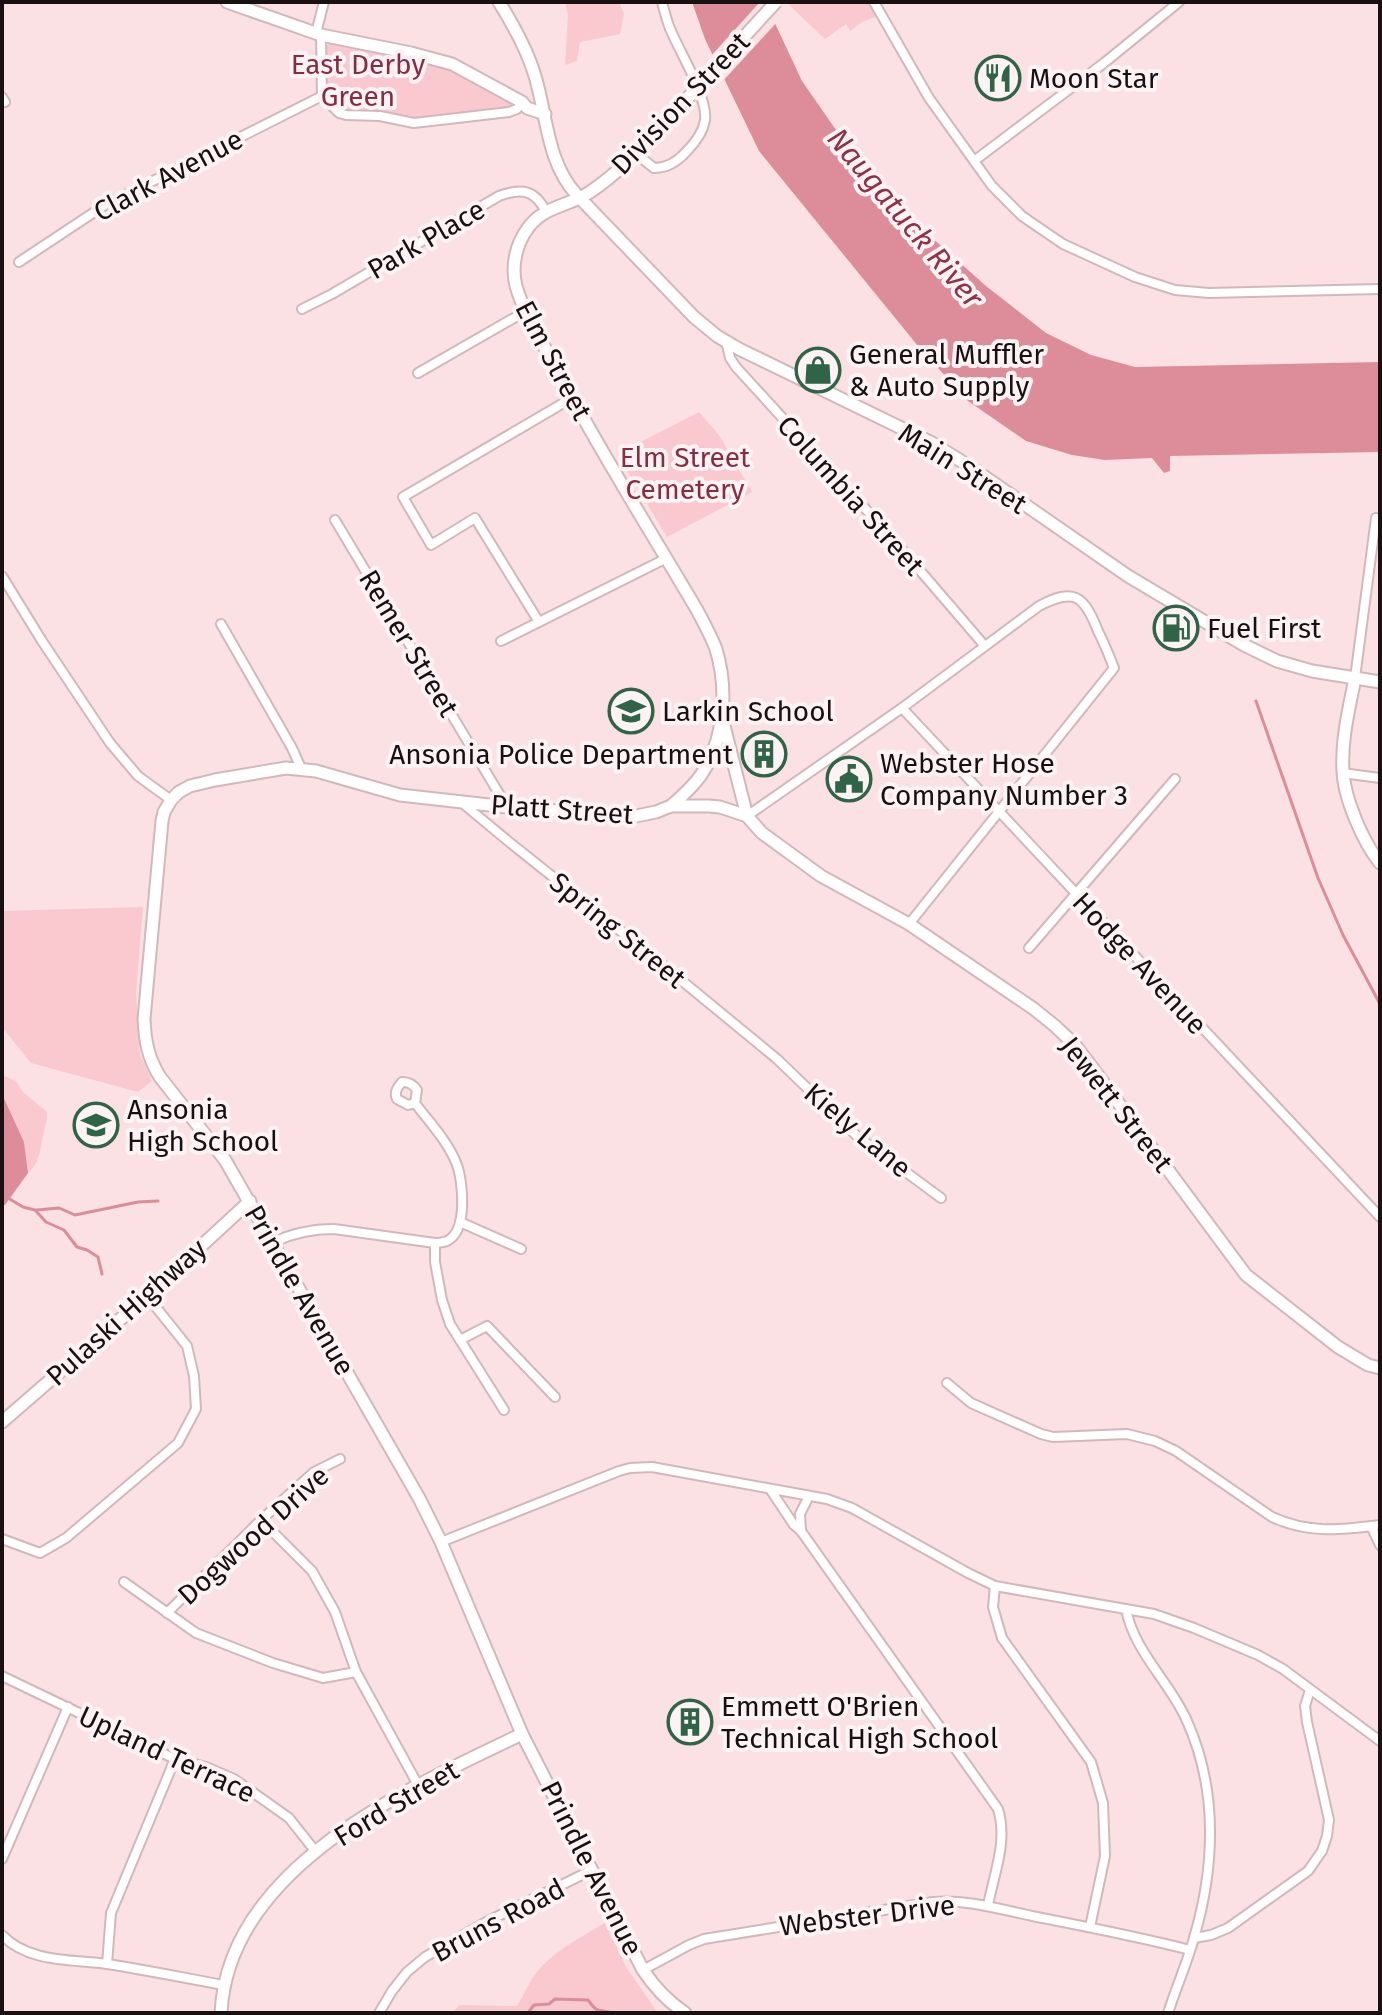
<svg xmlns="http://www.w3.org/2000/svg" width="1382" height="2015" font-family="'Fira Sans',sans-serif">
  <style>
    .green { fill: #fac8cf }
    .water { fill: #dd8c9a }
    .pier { fill: #fbe1e4 }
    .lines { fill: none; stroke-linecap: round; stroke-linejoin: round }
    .stream { stroke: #dd8c9a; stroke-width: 3 }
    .street-casing { stroke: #d2b8bc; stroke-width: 12 }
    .secondary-casing { stroke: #d2b8bc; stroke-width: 15 }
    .street { stroke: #fff; stroke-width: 8 }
    .secondary { stroke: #fff; stroke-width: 11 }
    .secondary-bridge-casing { stroke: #d2b8bc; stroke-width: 15; stroke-linecap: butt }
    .secondary-bridge { stroke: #fff; stroke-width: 11 }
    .labels { text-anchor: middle; stroke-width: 8; stroke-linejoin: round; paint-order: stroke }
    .park-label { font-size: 28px; fill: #892b43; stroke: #fdf2f4 }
    .poi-label { font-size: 28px; fill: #191011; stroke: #fdf2f4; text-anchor: start }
    .street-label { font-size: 28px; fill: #191011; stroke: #fdf2f4 }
    .water-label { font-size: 30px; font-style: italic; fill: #903148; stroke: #fdf2f4 }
  </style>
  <rect width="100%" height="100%" fill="#fbe1e4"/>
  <g class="green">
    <polygon points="565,2 619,2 624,14 620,34 580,42 577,61 565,65 568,15"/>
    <polygon points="786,2 868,2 878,16 862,22 850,31 846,24 825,39"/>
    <path d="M330,43L438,65L453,70L513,104L510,108L502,109C472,113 440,120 410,118C397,117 386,111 374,111C363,111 347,115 338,107C322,95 325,66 325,49Z"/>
    <polygon points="699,412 719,435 752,492 667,537 617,454"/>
    <polygon points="143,907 136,993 140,1055 152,1081 138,1092 31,1063 2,1027 2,911"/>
    <path d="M2,1075L16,1081L23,1092L47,1112C48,1120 45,1124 44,1131C40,1148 41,1161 28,1173L24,1142L2,1094Z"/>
    <path d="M606,1922L626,1967L658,2013H453L459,2005L517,2006C523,1996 531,1979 537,1972C554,1950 583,1937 606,1922Z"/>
  </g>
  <g class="water">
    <polygon points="692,2 765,2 802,81 845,143 930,236 986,286 1046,333 1091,355 1135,367 1380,362 1380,452 1170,456 1170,471 1164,473 1152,458 1105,460 1072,455 1026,441 968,401 918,346 759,151 705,39"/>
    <polygon points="2,1094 24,1142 28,1173 5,1205 2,1204"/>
  </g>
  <polygon class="pier" points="760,2 769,2 778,21 722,82 710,57"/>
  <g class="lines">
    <g class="stream">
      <polyline points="1256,701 1318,878 1343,935 1380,1004"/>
      <polyline points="8,1198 23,1207 35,1210 46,1222 64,1230 77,1247 87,1250 98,1257 102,1274"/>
      <polyline points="37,1210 59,1208 75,1215 138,1202 158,1201"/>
      <path d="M528,2013L534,2005L549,2004L555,1999L588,2000C599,2015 598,2008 612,2013"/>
    </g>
    <g class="street-casing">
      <g id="street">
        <polyline points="874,2 929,98 992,186 1022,216 1063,244 1135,277 1175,290 1209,293 1380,289"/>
        <polyline points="316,33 324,2"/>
        <polyline points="322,96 339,113 346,115 380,116 414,123 509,112 517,109 522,102"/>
        <polyline points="2,97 5,102"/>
        <path d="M635,153L654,168C667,168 677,162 686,152C695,143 703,133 705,120C708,96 678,50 669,26C666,18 664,10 662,2"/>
        <polyline points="974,161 1104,63 1179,2"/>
        <polyline points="19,262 105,205 322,96 321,35"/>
        <path d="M302,309L332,294L499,196C521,188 535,189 546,212"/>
        <polyline points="726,341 730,358 736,367 893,539 984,645"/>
        <polyline points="418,373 526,311"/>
        <polyline points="335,520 507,807"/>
        <polyline points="2,576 42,641 110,743 138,776 171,800"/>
        <polyline points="539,622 475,518 431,545 403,497 572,398"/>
        <polyline points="221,624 292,748 301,768"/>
        <polyline points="501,641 667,558"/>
        <polyline points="1355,678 1376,518"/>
        <polyline points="902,708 1380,1217"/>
        <polyline points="1342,773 1380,778"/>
        <polyline points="461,802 508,841 647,952 777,1059 857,1136 941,1198"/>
        <path d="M747,816L902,708L1039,606C1075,587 1084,596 1098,631C1104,643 1109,655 1114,668L909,924"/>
        <polyline points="1029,948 1175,779"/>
        <polyline points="460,1222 521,1249"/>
        <path d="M274,1242C293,1233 312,1229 334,1229L435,1243C437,1243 446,1242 447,1241C468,1231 463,1182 457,1165C448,1141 429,1122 415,1103L417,1090C413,1084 409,1082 402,1082C397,1088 394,1092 397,1099L408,1105L415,1103"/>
        <polyline points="435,1243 435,1262 442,1300 450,1324 504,1410"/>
        <polyline points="460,1340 487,1326 555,1397"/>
        <path d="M947,1383L971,1403L1041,1434L1053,1437L1127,1434L1155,1441L1176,1451L1272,1517C1309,1534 1341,1530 1380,1525"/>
        <path d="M770,1489L794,1525L801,1531L998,1809C1008,1841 994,1874 988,1905"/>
        <polyline points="261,1520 312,1571 335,1612 356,1672 418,1785"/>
        <polyline points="1371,1526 1380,1545"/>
        <polyline points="801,1531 800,1514 809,1496"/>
        <polyline points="2,1539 40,1553 66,1538 178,1443 196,1409 194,1376 187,1346 147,1296"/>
        <polyline points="441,1542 619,1471 630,1468 652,1467 827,1499 852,1508 968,1573 995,1586 1154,1614 1194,1628 1258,1655 1283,1669 1380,1741"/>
        <polyline points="124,1582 196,1633 273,1663 323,1678 356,1672"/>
        <polyline points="995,1586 993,1607 1002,1638 1091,1762 1103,1803 1105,1856 1090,1927"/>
        <path d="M1126,1609C1134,1652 1170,1682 1187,1721C1218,1790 1215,1867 1194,1938C1187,1963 1176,1988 1168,2013"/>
        <polyline points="167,1613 261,1520 314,1472 340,1459"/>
        <polyline points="2,1676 175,1759 206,1767 234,1779 289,1818 316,1852"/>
        <polyline points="2,1859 68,1707"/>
        <path d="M2,1935C29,1963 71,1959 107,1964C146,1970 185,1978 224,1985"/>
        <polyline points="1194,1938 1211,1935 1228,1928 1308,1871 1322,1851 1327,1836 1329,1820 1307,1722 1305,1706 1310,1690"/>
        <polyline points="107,1964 111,1913 175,1759"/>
        <path d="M643,1970L689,1945L704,1939L933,1902C969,1899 1002,1910 1037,1917C1088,1927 1140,1937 1190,1950"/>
        <polyline points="379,2013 392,1991 407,1972 425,1957 488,1921 592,1870"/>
      </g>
    </g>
    <g class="secondary-casing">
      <g id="secondary">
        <polyline points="227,2 321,35 411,53 452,64 522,102 527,108 545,114"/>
        <path d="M499,2C514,26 527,49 535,76C547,116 547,162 576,194L694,317L717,336L739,349L932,443L969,466L1128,576L1244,645L1277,661L1312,671L1380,682"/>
        <path d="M662,126C640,150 617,174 590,192C570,206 543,206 528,228C516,244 511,266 516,286C524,314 542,342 556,368C599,450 650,530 697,610C704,623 711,636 716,649C728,689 725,740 701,775C693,787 682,796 671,806"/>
        <path d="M1355,678C1349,709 1341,740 1343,771C1344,798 1363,842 1380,863"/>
        <polyline points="721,714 747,816 762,833 821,876 909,924 1034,1009 1055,1026 1075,1045 1091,1066 1246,1275 1338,1347 1368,1365 1380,1368"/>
        <polyline points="2,1422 147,1296 250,1201"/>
        <path d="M221,2013C228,1867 409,1788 522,1734"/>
        <path d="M685,2013C667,2001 655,1988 643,1970L522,1734L441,1542L419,1498L225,1160L160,1077C148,1058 145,1041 144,1019L162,821L164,812L171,800L179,792L190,786L215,780L286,768L316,771L400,795L507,807L631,817L656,812L671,806H709L720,807L747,816"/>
      </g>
    </g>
    <use href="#street" class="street"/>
    <use href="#secondary" class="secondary"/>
    <g class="secondary-bridge-casing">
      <polyline id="secondary-bridge" points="662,126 776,2"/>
    </g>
    <use href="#secondary-bridge" class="secondary-bridge"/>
  </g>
  <defs>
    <g id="restaurant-ring" transform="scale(2.3)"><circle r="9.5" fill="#fdf2f4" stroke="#306448" stroke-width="1.5"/><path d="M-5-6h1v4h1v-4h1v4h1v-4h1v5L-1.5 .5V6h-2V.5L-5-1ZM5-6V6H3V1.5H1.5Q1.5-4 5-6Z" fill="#306448"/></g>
    <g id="shop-ring" transform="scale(2.3)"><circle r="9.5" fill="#fdf2f4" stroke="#306448" stroke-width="1.5"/><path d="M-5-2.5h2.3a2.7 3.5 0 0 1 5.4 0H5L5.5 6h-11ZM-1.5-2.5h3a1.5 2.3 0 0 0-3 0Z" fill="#306448"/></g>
    <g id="fuel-ring" transform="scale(2.3)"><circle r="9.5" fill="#fdf2f4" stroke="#306448" stroke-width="1.5"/><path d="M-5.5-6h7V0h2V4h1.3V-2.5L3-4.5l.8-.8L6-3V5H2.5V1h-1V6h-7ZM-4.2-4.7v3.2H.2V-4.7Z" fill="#306448"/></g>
    <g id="school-ring" transform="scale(2.3)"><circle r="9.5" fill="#fdf2f4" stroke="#306448" stroke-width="1.5"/><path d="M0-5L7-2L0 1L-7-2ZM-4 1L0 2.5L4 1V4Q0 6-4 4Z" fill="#306448"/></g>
    <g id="building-ring" transform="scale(2.3)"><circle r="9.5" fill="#fdf2f4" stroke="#306448" stroke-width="1.5"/><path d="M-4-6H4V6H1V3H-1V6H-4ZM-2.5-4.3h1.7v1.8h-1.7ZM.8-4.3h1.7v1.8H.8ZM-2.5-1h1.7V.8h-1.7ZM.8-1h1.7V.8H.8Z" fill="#306448"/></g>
    <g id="civic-ring" transform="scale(2.3)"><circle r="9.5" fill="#fdf2f4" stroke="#306448" stroke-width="1.5"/><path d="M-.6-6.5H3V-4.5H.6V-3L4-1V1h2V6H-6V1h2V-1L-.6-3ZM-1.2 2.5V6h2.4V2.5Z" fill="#306448"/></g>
  </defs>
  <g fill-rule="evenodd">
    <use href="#restaurant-ring" x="998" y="78"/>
    <use href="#shop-ring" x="818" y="370"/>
    <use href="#fuel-ring" x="1176" y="628"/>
    <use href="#school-ring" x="631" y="711"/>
    <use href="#building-ring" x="764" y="754"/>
    <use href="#civic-ring" x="849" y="779"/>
    <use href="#school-ring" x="96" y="1125"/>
    <use href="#building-ring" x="690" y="1722"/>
  </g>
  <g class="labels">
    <g class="park-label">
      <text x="358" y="74">East Derby<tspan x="358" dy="32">Green</tspan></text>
      <text x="685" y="467">Elm Street<tspan x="685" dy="32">Cemetery</tspan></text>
    </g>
    <g class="poi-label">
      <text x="1029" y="88">Moon Star</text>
      <text x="849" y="364">General Muffler<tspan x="849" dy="32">&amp; Auto Supply</tspan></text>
      <text x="1207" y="638">Fuel First</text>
      <text x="662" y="721">Larkin School</text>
      <text x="733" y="764" text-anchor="end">Ansonia Police Department</text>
      <text x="880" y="773">Webster Hose<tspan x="880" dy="32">Company Number 3</tspan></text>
      <text x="127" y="1119">Ansonia<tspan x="127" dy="32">High School</tspan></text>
      <text x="721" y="1716">Emmett O'Brien<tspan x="721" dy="32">Technical High School</tspan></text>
    </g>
    <g class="street-label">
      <text transform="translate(680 103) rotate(-46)" y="10">Division Street</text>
      <text transform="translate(168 175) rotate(-28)" y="10">Clark Avenue</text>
      <text transform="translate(426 239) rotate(-30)" y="10">Park Place</text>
      <text transform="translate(554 360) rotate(62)" y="10">Elm Street</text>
      <text transform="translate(963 468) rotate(32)" y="10">Main Street</text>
      <text transform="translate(851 495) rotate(48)" y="10">Columbia Street</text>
      <text transform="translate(409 643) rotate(59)" y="10">Remer Street</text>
      <text transform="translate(562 809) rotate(4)" y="10">Platt Street</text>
      <text transform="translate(618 930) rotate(39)" y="10">Spring Street</text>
      <text transform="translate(1140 963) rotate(47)" y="10">Hodge Avenue</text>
      <text transform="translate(1117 1104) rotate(52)" y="10">Jewett Street</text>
      <text transform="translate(858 1130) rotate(40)" y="10">Kiely Lane</text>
      <text transform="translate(300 1290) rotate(60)" y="10">Prindle Avenue</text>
      <text transform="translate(126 1312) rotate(-42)" y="10">Pulaski Highway</text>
      <text transform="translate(253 1535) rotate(-42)" y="10">Dogwood Drive</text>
      <text transform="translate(167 1754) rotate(25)" y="10">Upland Terrace</text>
      <text transform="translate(396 1803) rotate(-31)" y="10">Ford Street</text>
      <text transform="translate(592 1868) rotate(63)" y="10">Prindle Avenue</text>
      <text transform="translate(867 1915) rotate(-7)" y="10">Webster Drive</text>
      <text transform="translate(498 1920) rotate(-28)" y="10">Bruns Road</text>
    </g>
    <g class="water-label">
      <text transform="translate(905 218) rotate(50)" y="10">Naugatuck River</text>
    </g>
  </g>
  <rect width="1382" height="2015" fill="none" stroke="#191011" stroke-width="8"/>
</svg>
